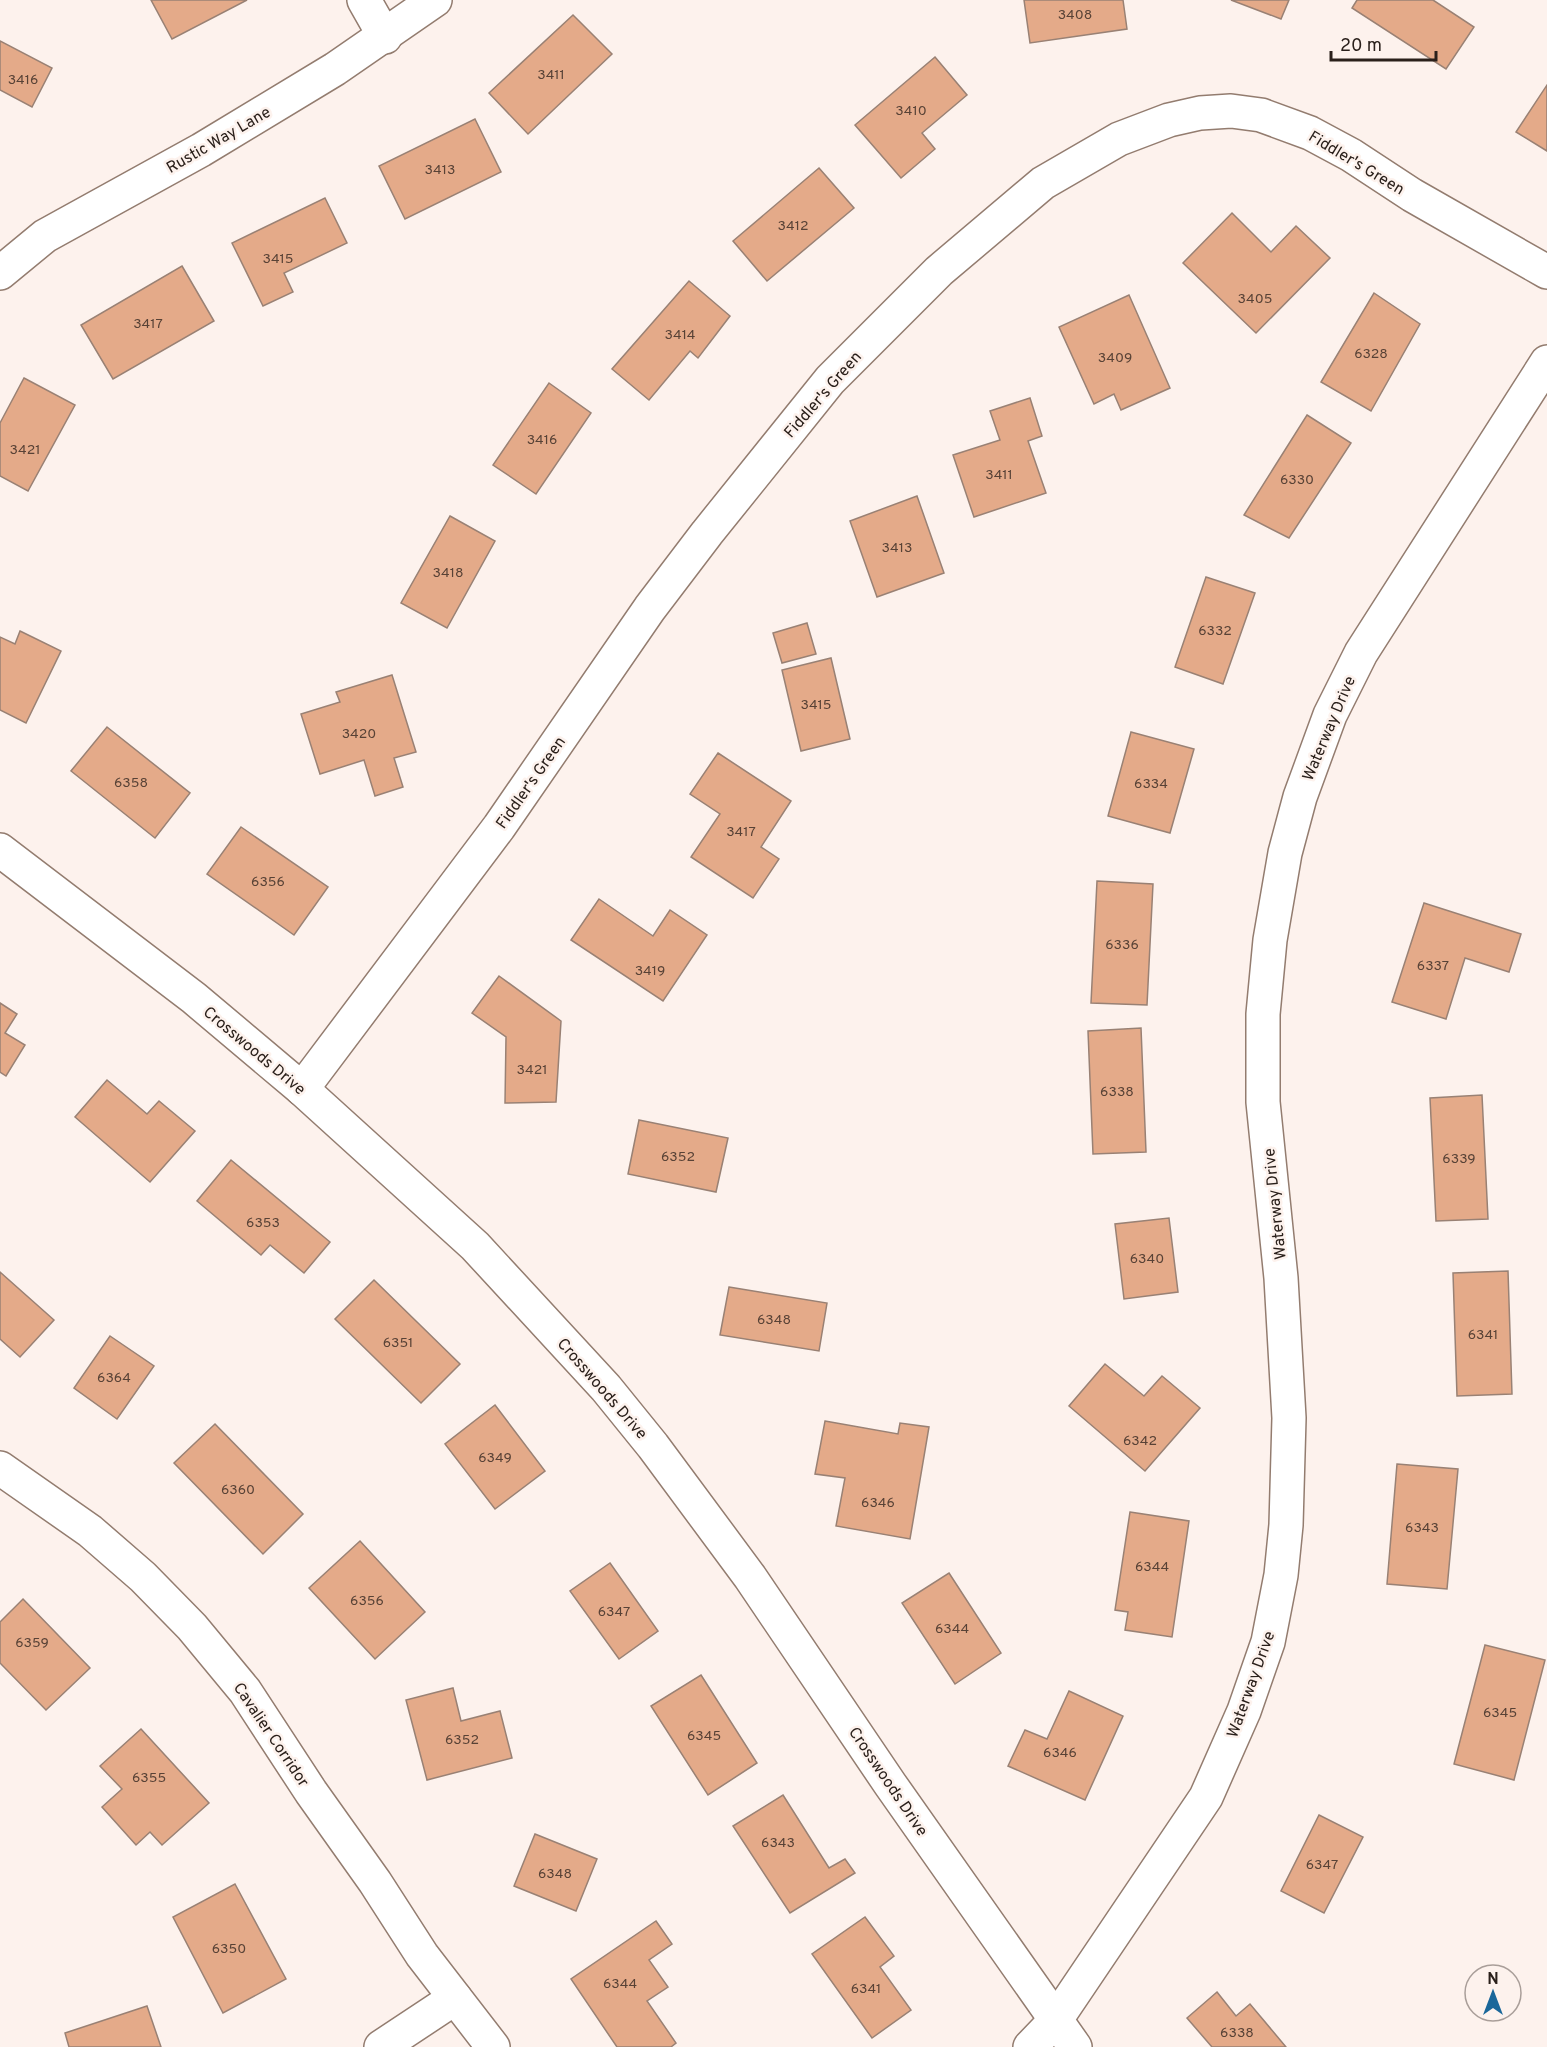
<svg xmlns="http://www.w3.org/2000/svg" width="1547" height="2047" font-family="Overpass,sans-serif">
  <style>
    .building { fill: #e4aa89; stroke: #998174; stroke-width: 1.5 }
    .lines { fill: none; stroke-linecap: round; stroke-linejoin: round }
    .minor-casing { stroke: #937c6f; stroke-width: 36 }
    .minor { stroke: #fff; stroke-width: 33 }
    .labels { text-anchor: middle; stroke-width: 5; stroke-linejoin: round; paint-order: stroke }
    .number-label { font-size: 14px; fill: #584236 }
    .street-label { font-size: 16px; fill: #2a201b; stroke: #fdf2ed }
  </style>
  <rect width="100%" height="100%" fill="#fdf2ed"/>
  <g class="building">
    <polygon points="151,0 247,0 172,39"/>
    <polygon points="1024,0 1123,0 1127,29 1030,43"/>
    <polygon points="1231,0 1289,0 1281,19"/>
    <polygon points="1357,0 1433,0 1474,27 1446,69 1352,8"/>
    <polygon points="573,15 612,54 528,134 489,93"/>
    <polygon points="0,41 52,68 32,107 0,90"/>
    <polygon points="935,57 967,95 922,133 935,149 901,178 855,125"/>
    <polygon points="1547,85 1547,151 1516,132"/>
    <polygon points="475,119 501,172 405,219 379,166"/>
    <polygon points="819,168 854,208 767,281 733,241"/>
    <polygon points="325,198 347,243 284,273 293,292 263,306 232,243"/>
    <polygon points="1232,213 1271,252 1296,226 1330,258 1256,333 1183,263"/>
    <polygon points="182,266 214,321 113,379 81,325"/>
    <polygon points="689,281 730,316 698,358 690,351 649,400 612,369"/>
    <polygon points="1374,293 1420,324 1371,411 1321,382"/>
    <polygon points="1129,295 1170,388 1121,410 1114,394 1094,404 1059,327"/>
    <polygon points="24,378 75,405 28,491 0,476 0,423"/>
    <polygon points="549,383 591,413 536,494 493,465"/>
    <polygon points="1030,398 1042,436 1028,441 1046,493 974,517 953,455 1000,440 990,411"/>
    <polygon points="1307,415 1351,443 1289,538 1244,515"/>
    <polygon points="917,496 944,573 877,597 850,521"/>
    <polygon points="450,516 495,541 447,628 401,603"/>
    <polygon points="1206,577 1255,593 1223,684 1175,667"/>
    <polygon points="807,623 816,654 782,663 773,633"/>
    <polygon points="20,631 61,651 26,723 0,710 0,637 15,644"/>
    <polygon points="831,658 850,739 801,751 782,670"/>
    <polygon points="392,675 416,752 394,758 403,787 375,796 364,760 320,774 301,714 340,702 336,692"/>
    <polygon points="107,727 190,793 155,838 71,771"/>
    <polygon points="1131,732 1194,749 1170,833 1108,816"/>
    <polygon points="718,753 791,801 761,847 779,859 753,898 691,857 720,814 690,794"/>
    <polygon points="241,827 328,887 294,935 207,874"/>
    <polygon points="1097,881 1153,884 1147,1005 1091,1003"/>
    <polygon points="599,899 653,936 670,910 707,935 663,1001 571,940"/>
    <polygon points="1424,903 1521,934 1509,972 1465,958 1446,1019 1392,1002"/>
    <polygon points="499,976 561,1021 556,1102 505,1103 506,1037 472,1013"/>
    <polygon points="0,1003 17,1014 5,1033 25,1045 6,1076 0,1072"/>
    <polygon points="1141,1028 1146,1152 1093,1154 1088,1031"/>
    <polygon points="107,1080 147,1114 159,1101 195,1131 150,1182 75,1117"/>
    <polygon points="1482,1095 1488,1219 1436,1221 1430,1098"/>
    <polygon points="639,1120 728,1138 716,1192 628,1174"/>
    <polygon points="231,1160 330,1242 304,1273 270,1245 261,1255 197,1201"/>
    <polygon points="1169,1218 1178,1292 1124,1299 1115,1224"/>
    <polygon points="1508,1271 1512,1394 1457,1396 1453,1273"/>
    <polygon points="0,1272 54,1320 20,1357 0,1339"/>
    <polygon points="374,1280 460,1364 421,1403 335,1319"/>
    <polygon points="729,1287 827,1303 819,1351 720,1335"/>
    <polygon points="110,1336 154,1366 117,1419 74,1388"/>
    <polygon points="1105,1364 1144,1396 1162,1376 1200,1408 1145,1471 1069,1406"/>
    <polygon points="495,1405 545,1471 495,1509 445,1444"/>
    <polygon points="825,1421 898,1434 900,1423 929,1427 910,1539 836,1526 845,1478 815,1474"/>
    <polygon points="215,1424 303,1514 263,1554 174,1463"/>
    <polygon points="1397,1464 1458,1469 1447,1589 1387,1584"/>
    <polygon points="1130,1512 1189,1521 1172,1637 1125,1630 1128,1612 1115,1610"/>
    <polygon points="360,1541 425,1612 375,1659 309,1588"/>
    <polygon points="610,1563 658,1631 619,1659 570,1591"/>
    <polygon points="949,1573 1001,1653 955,1684 902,1603"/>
    <polygon points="23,1599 90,1668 46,1710 0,1663 0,1622"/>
    <polygon points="1485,1645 1545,1660 1514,1780 1454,1764"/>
    <polygon points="701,1675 757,1763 708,1795 651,1706"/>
    <polygon points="453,1688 461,1721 500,1711 512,1758 427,1780 406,1700"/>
    <polygon points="1069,1691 1123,1716 1085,1800 1008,1766 1025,1730 1047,1739"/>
    <polygon points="141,1729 209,1803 162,1845 150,1832 136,1845 102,1807 122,1789 100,1766"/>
    <polygon points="783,1795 829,1868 845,1859 855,1873 790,1913 733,1826"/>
    <polygon points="1319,1815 1363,1837 1324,1913 1281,1891"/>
    <polygon points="535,1834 597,1859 576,1911 514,1886"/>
    <polygon points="235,1884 286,1979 223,2013 173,1917"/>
    <polygon points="865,1917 894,1956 880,1967 911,2010 872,2038 812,1954"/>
    <polygon points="656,1921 672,1944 649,1960 668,1987 647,2001 676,2043 671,2047 617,2047 571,1979"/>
    <polygon points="1217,1992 1236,2016 1250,2004 1286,2047 1212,2047 1187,2018"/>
    <polygon points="147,2006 161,2047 69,2047 65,2033"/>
  </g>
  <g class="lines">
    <g class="minor-casing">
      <g id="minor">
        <polyline points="364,0 385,37"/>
        <polyline points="0,273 45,236 201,150 335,69 435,0"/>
        <polyline points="0,850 194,998 302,1089 475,1246 606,1388 653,1446 750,1577 890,1784 1075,2047"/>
        <polyline points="302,1089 499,827 650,608 707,533 830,380 939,271 1043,183 1119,139 1169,120 1200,113 1231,111 1261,115 1310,133 1351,155 1412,195 1547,272"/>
        <polyline points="0,1468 90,1531 143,1577 192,1627 245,1691 311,1792 375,1882 422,1955 493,2047"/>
        <polyline points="381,2047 455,1998"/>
        <polyline points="1030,2047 1055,2021 1206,1797 1244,1711 1268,1642 1281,1575 1286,1525 1289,1418 1281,1278 1263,1102 1263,1014 1270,940 1285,853 1300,797 1330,715 1361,653 1547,362"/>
      </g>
    </g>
    <use href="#minor" class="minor"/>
  </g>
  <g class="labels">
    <g class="number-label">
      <text x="1075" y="19">3408</text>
      <text x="551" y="79">3411</text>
      <text x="23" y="84">3416</text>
      <text x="911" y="115">3410</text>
      <text x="440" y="174">3413</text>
      <text x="793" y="230">3412</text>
      <text x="278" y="263">3415</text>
      <text x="1255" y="303">3405</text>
      <text x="148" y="328">3417</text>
      <text x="680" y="339">3414</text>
      <text x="1371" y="358">6328</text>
      <text x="1115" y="362">3409</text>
      <text x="542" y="444">3416</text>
      <text x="25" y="454">3421</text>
      <text x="999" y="479">3411</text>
      <text x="1297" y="484">6330</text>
      <text x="897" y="552">3413</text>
      <text x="448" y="577">3418</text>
      <text x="1215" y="635">6332</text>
      <text x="816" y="709">3415</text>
      <text x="359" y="738">3420</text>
      <text x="131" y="787">6358</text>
      <text x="1151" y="788">6334</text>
      <text x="741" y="836">3417</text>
      <text x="268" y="886">6356</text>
      <text x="1122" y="949">6336</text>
      <text x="1433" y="970">6337</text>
      <text x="650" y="975">3419</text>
      <text x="532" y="1074">3421</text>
      <text x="1117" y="1096">6338</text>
      <text x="678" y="1161">6352</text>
      <text x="1459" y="1163">6339</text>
      <text x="263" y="1227">6353</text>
      <text x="1147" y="1263">6340</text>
      <text x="774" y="1324">6348</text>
      <text x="1483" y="1339">6341</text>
      <text x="398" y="1347">6351</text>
      <text x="114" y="1382">6364</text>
      <text x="1140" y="1445">6342</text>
      <text x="495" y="1462">6349</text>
      <text x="238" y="1494">6360</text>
      <text x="878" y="1507">6346</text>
      <text x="1422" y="1532">6343</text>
      <text x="1152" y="1571">6344</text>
      <text x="367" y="1605">6356</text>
      <text x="614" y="1616">6347</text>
      <text x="952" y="1633">6344</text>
      <text x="32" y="1647">6359</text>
      <text x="1500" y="1717">6345</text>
      <text x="704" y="1740">6345</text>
      <text x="462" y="1744">6352</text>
      <text x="1060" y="1757">6346</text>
      <text x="149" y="1782">6355</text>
      <text x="778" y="1847">6343</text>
      <text x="1322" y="1869">6347</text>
      <text x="555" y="1878">6348</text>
      <text x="229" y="1953">6350</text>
      <text x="620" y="1988">6344</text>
      <text x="866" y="1993">6341</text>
      <text x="1237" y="2037">6338</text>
    </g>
    <g class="street-label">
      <text transform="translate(218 139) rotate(-30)" y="6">Rustic Way Lane</text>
      <text transform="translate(1357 162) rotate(31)" y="6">Fiddler's Green</text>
      <text transform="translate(822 394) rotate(-49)" y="6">Fiddler's Green</text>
      <text transform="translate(1328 728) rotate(-67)" y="6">Waterway Drive</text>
      <text transform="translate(530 782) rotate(-55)" y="6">Fiddler's Green</text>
      <text transform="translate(255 1050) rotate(40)" y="6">Crosswoods Drive</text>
      <text transform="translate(1274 1204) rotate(-96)" y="6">Waterway Drive</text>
      <text transform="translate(603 1388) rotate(49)" y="6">Crosswoods Drive</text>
      <text transform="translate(1250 1684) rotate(-70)" y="6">Waterway Drive</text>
      <text transform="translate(272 1734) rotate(56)" y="6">Cavalier Corridor</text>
      <text transform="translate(889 1781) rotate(56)" y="6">Crosswoods Drive</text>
    </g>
  </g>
  <g transform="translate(1493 1993)"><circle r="28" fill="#fdf2ed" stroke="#a99e99" stroke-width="1.5"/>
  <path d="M0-4.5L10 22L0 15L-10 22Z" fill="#1a679a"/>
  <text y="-9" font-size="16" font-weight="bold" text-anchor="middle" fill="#2a201b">N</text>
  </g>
  <path d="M1331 51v9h105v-9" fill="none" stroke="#2a201b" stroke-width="3"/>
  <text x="1340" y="51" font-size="18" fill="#2a201b" stroke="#fdf2ed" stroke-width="4.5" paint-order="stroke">20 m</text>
</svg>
